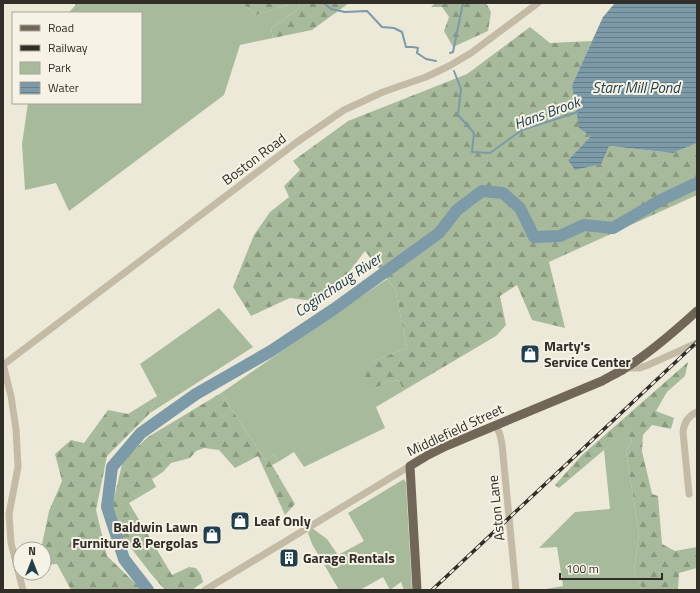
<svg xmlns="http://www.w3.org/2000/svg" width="700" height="593" font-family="'Titillium Web',sans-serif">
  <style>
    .green { fill: #a8ba9c }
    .forest { fill: url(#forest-firs) }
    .water { fill: url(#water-rules) }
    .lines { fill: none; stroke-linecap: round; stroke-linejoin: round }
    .stream { stroke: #7c9aa7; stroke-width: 2 }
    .river { stroke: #7c9aa7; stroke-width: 12 }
    .minor { stroke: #c4bba7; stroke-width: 7 }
    .major { stroke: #716759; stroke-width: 9 }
    .rail-casing { stroke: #312d27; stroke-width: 3.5 }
    .rail { stroke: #f6f2e5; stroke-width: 2; stroke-dasharray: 6; stroke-linecap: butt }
    .labels { text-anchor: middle; stroke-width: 4; stroke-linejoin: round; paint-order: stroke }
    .street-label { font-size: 14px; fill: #312d27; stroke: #f6f2e5 }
    .poi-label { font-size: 14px; font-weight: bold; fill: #312d27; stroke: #f6f2e5; text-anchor: start }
    .water-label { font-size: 15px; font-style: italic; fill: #223f4d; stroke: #f6f2e5 }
  </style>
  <defs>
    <pattern id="forest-firs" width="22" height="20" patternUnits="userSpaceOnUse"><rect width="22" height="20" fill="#a8ba9c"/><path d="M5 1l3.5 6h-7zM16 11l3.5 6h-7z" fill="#89987f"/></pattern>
    <pattern id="water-rules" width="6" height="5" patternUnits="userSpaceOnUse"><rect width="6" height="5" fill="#7c9aa7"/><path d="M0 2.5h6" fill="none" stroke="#667e88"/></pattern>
  </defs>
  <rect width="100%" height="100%" fill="#ede9d9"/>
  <g class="green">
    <polygon points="75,3 242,3 256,15 294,3 300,3 298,9 271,29 273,38 240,45 224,95 69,211 56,183 25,190 22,144 28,103 141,103 141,13 68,13 75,6"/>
    <polygon points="387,279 395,289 407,348 373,361 372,390 385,383 399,380 403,391 376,407 385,428 304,467 294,452 278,462 274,455 265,460 221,393"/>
    <polygon points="219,308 253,347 150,413 157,396 140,364"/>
    <polygon points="625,427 632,441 626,451 639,534 634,571 642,590 540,590 563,586 557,547 539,548 575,512 610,509 604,450"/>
    <polygon points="404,479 406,483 412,590 404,590 401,582 390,590 383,577 360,590 339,590 312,544 308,533 312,528 327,539 338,555 364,541 348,513"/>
  </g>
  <g class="forest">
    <polygon points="242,3 294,3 256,15"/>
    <polygon points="300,3 349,3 312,30 273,38 271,29 298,9"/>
    <polygon points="435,3 486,3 491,12 488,31 453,47 444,31 449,17 442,7 431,7"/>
    <polygon points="530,27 550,43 592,41 572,85 591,136 568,160 609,146 673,153 697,143 697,195 549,262 565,328 532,320 517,285 500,296 506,325 496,336 403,391 399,380 385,383 372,390 365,388 364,380 366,371 373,361 407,348 395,289 365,251 339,285 313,301 290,298 251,316 233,287 254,235 270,212 289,197 284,186 300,170 293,161 348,121 467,74"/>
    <polygon points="688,362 685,376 667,392 656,411 674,418 671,429 652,425 643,435 642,451 652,494 658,496 662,544 675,551 697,547 697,568 679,573 678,590 642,590 634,571 639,534 626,451 632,441 625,428 604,450 559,488 555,485 582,455"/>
    <polygon points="221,393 265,460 274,455 278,462 272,465 295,504 285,515 258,456 235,468 219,450 204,448 196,451 190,458 171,463 163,472 152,479 156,487 129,503 172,575 189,567 196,568 201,575 203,582 192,590 165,590 152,575 120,534 112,507 123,460 148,437"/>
    <polygon points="157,396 150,413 107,456 96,510 107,556 142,590 71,590 57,564 44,565 44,549 41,549 49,511 62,481 55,454 71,440 84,443 108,410 128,414"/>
  </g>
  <polygon class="water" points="615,3 697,3 697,143 673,153 609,146 601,164 575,170 568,160 591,136 579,128 572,85 603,17"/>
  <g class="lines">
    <g class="stream">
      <polyline points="324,3 331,9 345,12 367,11 382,27 394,28 402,32 406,47 413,47 418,48 417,53 426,59 436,61"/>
      <polyline points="450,53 453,52 463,3"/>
      <polyline points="454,71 461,89 458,115 474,133 472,152 490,153 522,130 578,112"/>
    </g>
    <polyline class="river" points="148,590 124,559 107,507 112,467 141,433 196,394 271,351 334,309 439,233 457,210 482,191 503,193 520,208 534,237 560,236 584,225 613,228 661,200 697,183"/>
    <g class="minor">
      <polyline points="3,364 11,396 16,429 18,467 9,514 11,543 23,590"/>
      <polyline points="3,365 297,142 344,110 383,92 426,77 449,66 471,53 538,3"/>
      <polyline points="625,368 640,368 648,365 697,343"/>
      <polyline points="496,425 500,435 502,444 516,590"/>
      <path d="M689,494L683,432C684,422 688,416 697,412"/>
      <polyline points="205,590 410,466"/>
    </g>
    <path class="major" d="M417,590L410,466L428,455L446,446L602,381C609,377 617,373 624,369C650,353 674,332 697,311"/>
    <g class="rail-casing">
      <polyline id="rail" points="432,590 697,342"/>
    </g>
    <use href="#rail" class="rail"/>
  </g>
  <defs>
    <g id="shop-square" transform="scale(1)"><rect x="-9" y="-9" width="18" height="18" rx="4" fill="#223f4d" stroke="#f6f2e5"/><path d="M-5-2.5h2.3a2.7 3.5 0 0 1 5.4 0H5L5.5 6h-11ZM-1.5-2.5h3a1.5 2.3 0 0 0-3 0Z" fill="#fff"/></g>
    <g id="building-square" transform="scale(1)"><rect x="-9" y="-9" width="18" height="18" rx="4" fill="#223f4d" stroke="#f6f2e5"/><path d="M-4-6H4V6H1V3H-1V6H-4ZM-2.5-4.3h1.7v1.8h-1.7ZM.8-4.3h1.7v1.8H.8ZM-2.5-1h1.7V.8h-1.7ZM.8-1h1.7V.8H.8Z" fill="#fff"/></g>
  </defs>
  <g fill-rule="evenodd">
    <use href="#shop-square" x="530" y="354"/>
    <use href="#shop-square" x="240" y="521"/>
    <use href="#shop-square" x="212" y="535"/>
    <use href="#building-square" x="289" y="558"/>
  </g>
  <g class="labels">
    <g class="street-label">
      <text transform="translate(254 159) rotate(-37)" y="5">Boston Road</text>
      <text transform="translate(455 430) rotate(-25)" y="5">Middlefield Street</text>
      <text transform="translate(496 508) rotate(-96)" y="5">Aston Lane</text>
    </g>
    <g class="poi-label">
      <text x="544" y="351">Marty's<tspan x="544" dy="16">Service Center</tspan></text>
      <text x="254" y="526">Leaf Only</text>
      <text x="198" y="532" text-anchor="end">Baldwin Lawn<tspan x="198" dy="16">Furniture &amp; Pergolas</tspan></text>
      <text x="303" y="563">Garage Rentals</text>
    </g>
    <g class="water-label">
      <text x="636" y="93">Starr Mill Pond</text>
      <text transform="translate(547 113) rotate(-20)" y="5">Hans Brook</text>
      <text transform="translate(338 285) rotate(-34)" y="5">Coginchaug River</text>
    </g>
  </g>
  <rect width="700" height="593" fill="none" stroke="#312d27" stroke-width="8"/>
  <rect x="12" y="12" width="130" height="92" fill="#f6f2e5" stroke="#a7a399"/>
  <rect x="20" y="25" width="20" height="6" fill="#716759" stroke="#a7a399"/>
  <text x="48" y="32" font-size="12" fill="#312d27">Road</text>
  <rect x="20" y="45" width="20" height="6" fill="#312d27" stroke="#a7a399"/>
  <text x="48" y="52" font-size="12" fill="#312d27">Railway</text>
  <rect x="20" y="62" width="20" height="12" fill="#a8ba9c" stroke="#a7a399"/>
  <text x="48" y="72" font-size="12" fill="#312d27">Park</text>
  <rect x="20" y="82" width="20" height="12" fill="url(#water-rules)" stroke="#a7a399"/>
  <text x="48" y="92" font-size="12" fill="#312d27">Water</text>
  <g transform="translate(32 561)"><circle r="19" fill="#f6f2e5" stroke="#a7a399"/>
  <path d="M0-3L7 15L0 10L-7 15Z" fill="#223f4d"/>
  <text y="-6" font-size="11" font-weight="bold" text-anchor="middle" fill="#312d27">N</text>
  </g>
  <path d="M560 573v6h102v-6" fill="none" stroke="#312d27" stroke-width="2"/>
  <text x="566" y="573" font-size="12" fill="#312d27" stroke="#f6f2e5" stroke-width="3" paint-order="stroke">100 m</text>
</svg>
